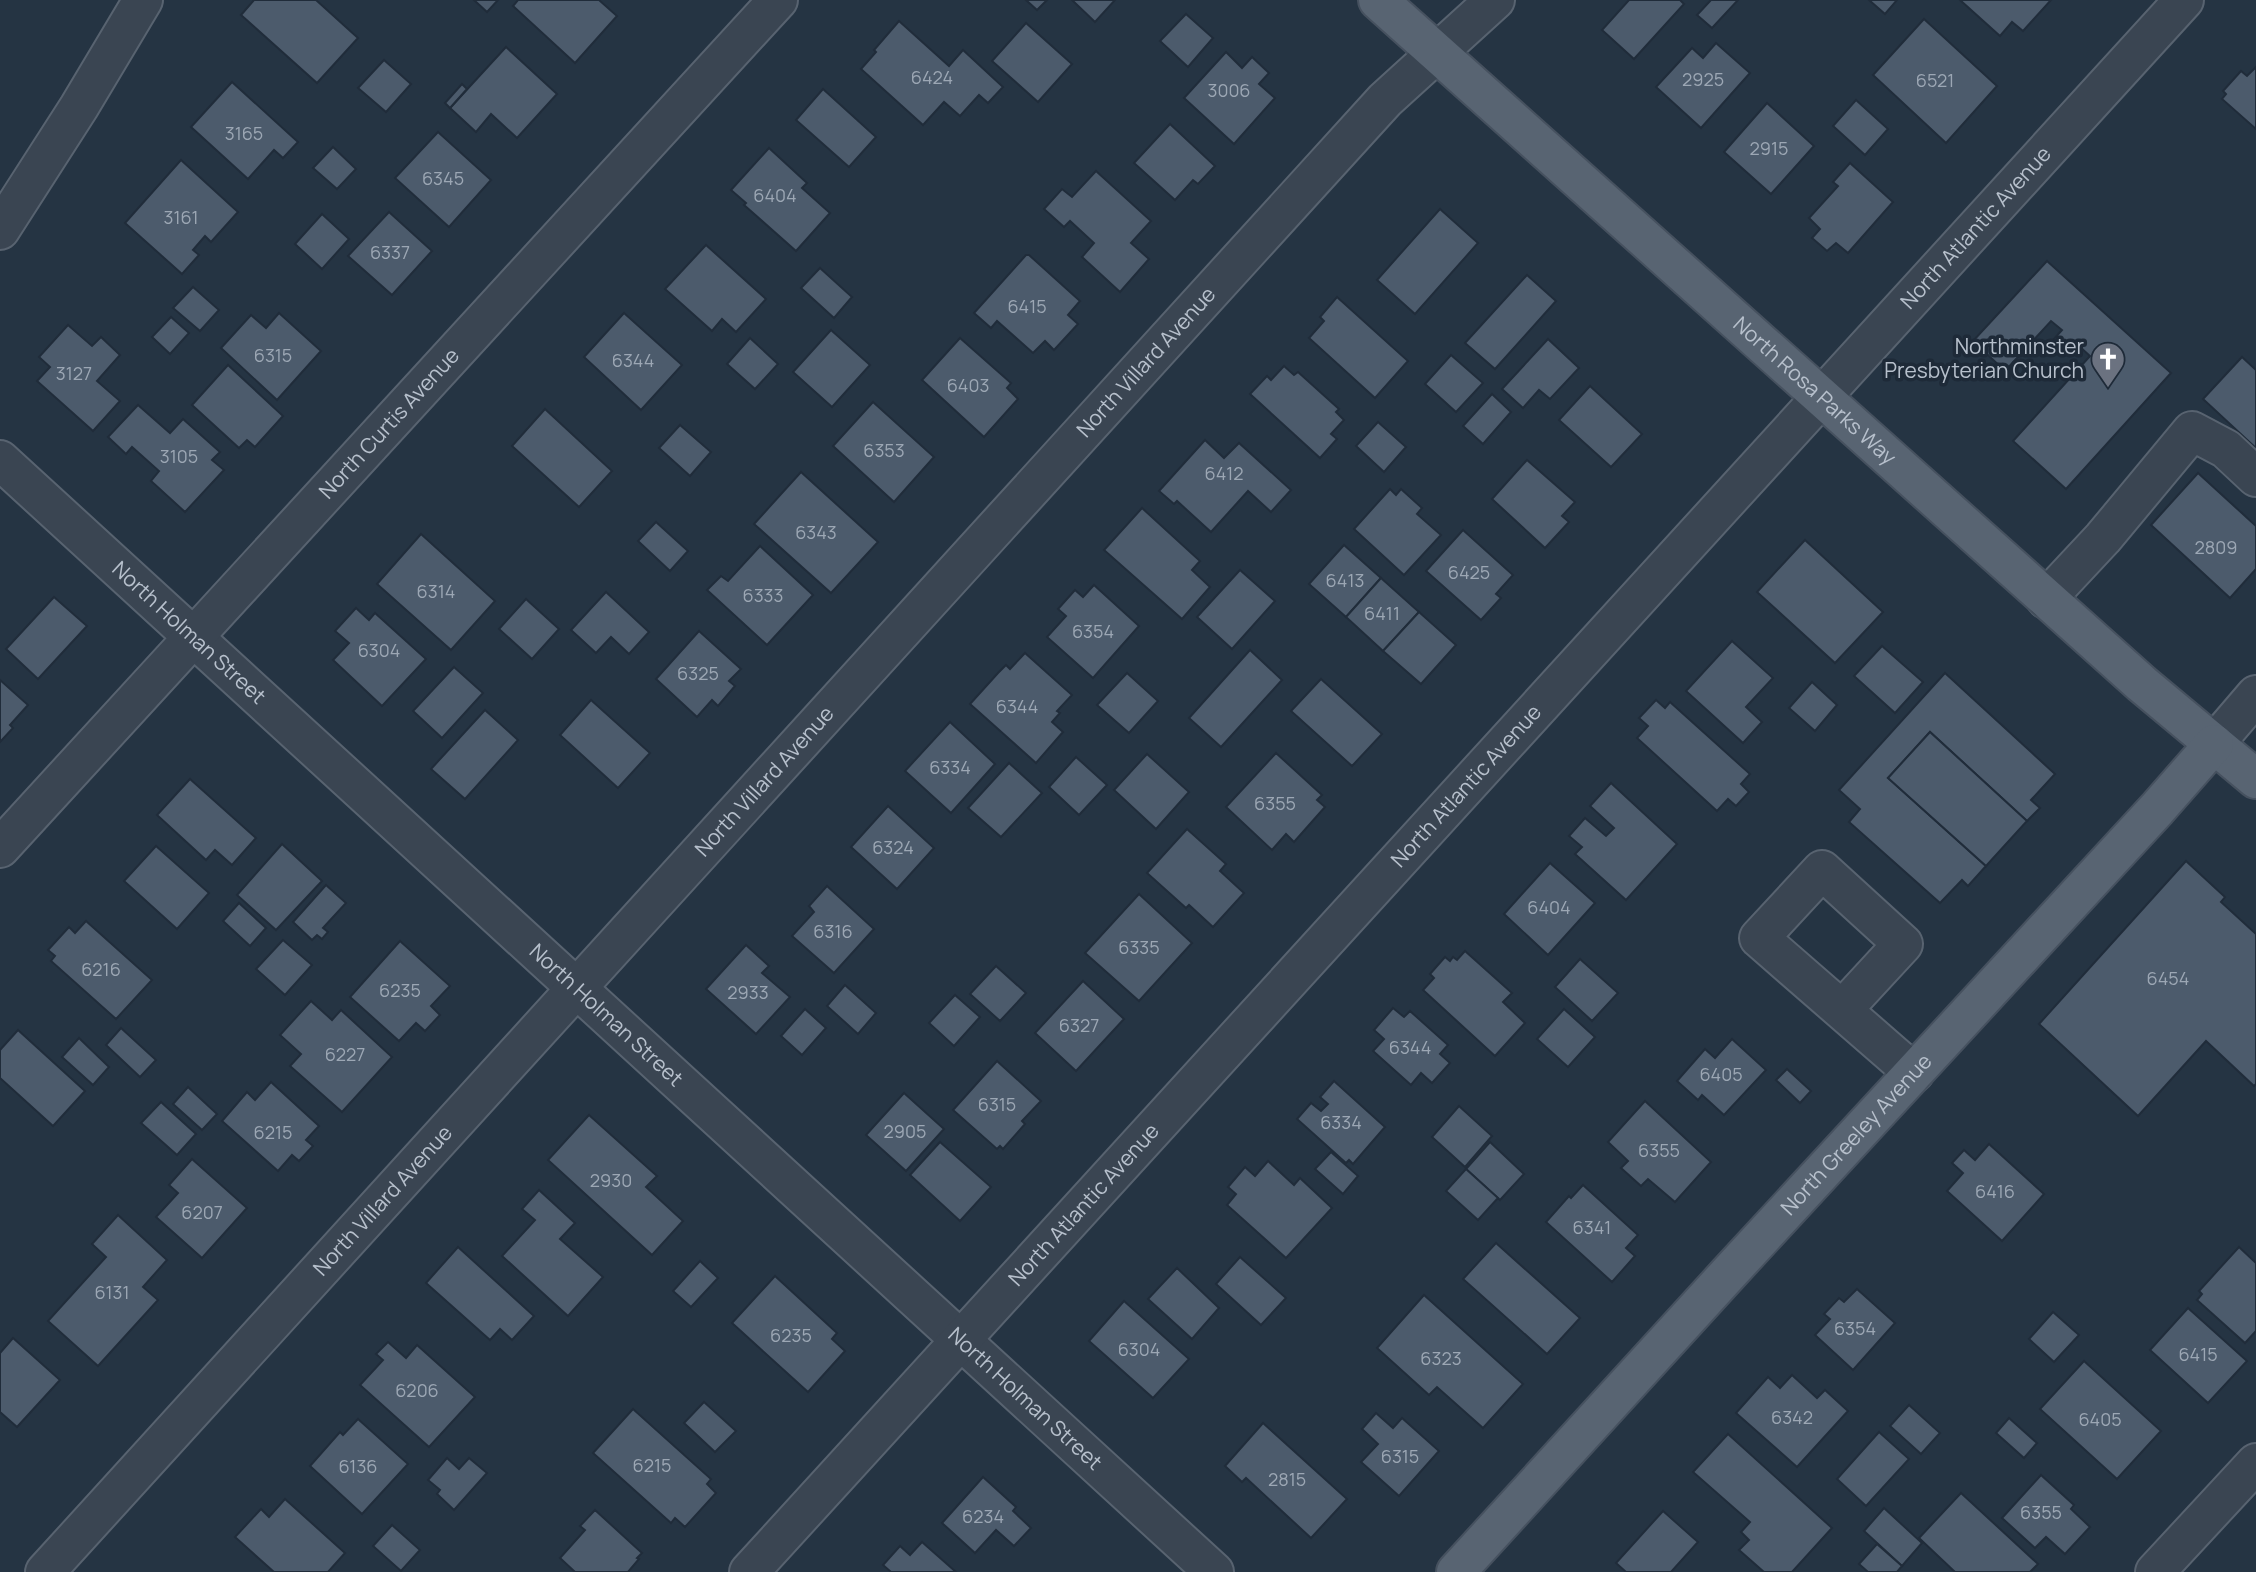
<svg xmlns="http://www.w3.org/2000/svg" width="2256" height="1572" font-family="Manrope,sans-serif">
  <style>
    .building { fill: #4c5b6c; stroke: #202c3a; stroke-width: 2 }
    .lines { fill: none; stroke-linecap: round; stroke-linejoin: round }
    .minor-casing { stroke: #586370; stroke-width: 42 }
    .major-casing { stroke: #46515f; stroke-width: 42 }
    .minor { stroke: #3a4552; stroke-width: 38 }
    .major { stroke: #586472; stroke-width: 38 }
    .labels { text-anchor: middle; stroke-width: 7; stroke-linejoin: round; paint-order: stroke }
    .number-label { font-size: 18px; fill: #9ca7b4 }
    .street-label { font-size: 21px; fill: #b7c0cc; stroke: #1e2a38 }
    .poi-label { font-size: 21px; fill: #b7c0cc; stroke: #1e2a38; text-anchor: end }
  </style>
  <rect width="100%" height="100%" fill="#253443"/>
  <g class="building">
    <polygon points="254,0 316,0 358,38 317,83 241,15"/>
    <polygon points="474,0 498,0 487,12"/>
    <polygon points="518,0 599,0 617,16 575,63 513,6"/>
    <polygon points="1026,0 1047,0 1037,10"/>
    <polygon points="1072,0 1115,0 1095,22"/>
    <polygon points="1629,0 1680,0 1684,4 1634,59 1602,30"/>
    <polygon points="1711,0 1738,0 1712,28 1697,15"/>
    <polygon points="1869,0 1897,0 1885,14"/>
    <polygon points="1960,0 2051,0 2023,31 2012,22 2000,36"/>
    <polygon points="1186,14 1213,38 1188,67 1160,41"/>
    <polygon points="1924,19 1997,86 1946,143 1873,75"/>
    <polygon points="899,21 949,66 963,50 1003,87 988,103 979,95 960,116 944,102 923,125 861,69 876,52 874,50"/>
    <polygon points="1026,23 1072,64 1038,102 992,61"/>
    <polygon points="1716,43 1750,73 1701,128 1656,87 1692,48 1703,58"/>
    <polygon points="506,47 557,94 517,138 491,114 476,132 450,108"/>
    <polygon points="1226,52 1242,68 1252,57 1269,73 1259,84 1275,98 1234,144 1184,98"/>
    <polygon points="384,60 411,84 386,112 358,88"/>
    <polygon points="2256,67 2256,129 2222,99 2226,94 2223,91 2241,71 2247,76"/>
    <polygon points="232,82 298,142 283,158 274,150 248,179 191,127"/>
    <polygon points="462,84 467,89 450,108 445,103"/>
    <polygon points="823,89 876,137 849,167 796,120"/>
    <polygon points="1856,100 1888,129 1865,155 1833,126"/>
    <polygon points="1767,103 1814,146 1771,194 1724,152"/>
    <polygon points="1170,124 1215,166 1198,184 1193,180 1175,200 1134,163"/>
    <polygon points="438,132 491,180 449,227 395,178"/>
    <polygon points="333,147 356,169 337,189 313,168"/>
    <polygon points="769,148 807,183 802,188 830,213 796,251 744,205 746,203 731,190"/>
    <polygon points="181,160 238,212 211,242 205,236 193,250 199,255 182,274 125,223"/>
    <polygon points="1850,163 1893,202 1848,253 1836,243 1827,251 1812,238 1820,229 1809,218 1838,186 1833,182"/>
    <polygon points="1096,171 1151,221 1131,243 1149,259 1120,292 1082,257 1094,243 1070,221 1064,227 1044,209 1062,189 1072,197"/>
    <polygon points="1440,209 1478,243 1415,314 1377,280"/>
    <polygon points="389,212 432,251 392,295 348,256"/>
    <polygon points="322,214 349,239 322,269 295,244"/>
    <polygon points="706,245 766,299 736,332 722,319 712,331 665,289"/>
    <polygon points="1026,255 1029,255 1080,301 1068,315 1078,324 1054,350 1045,341 1033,353 997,321 991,328 974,313"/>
    <polygon points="2047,261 2171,373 2066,489 2013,441 2090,356 2080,347 2071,356 2053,340 2062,330 2051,321 2005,371 1973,341"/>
    <polygon points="820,268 852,297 834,318 801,288"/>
    <polygon points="1527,275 1556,301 1495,369 1465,343"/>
    <polygon points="193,287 219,310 200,331 173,308"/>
    <polygon points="1337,297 1408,361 1375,398 1309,338 1324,321 1320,317"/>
    <polygon points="279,313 321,351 277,400 221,348 251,315 266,328"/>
    <polygon points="624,313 682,365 641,410 584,357"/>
    <polygon points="171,317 189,333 170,354 152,337"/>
    <polygon points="68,325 92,346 101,337 120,355 97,381 120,401 93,431 37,381 50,367 39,357"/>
    <polygon points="831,330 870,365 832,407 793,372"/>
    <polygon points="750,338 778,364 755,389 727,364"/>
    <polygon points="960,338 1011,383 1007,388 1018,399 984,437 922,380"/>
    <polygon points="1548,339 1579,368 1550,399 1539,390 1523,408 1502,389"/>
    <polygon points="1451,355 1483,383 1456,412 1425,384"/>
    <polygon points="2242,357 2256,370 2256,448 2203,399"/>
    <polygon points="228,365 283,416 255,447 247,440 239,448 192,405"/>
    <polygon points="1284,366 1294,375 1298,372 1339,409 1336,412 1344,420 1331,434 1337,439 1320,458 1250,394 1267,376 1271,380"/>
    <polygon points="1590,386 1642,434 1611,467 1559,420"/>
    <polygon points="1492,394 1511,412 1483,444 1463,426"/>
    <polygon points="873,402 934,457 894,502 833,446"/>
    <polygon points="138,405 170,433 183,419 220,452 212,460 224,470 185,512 151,481 159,471 132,447 126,454 108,437"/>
    <polygon points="545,409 612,471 579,507 512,446"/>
    <polygon points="1378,422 1406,447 1384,472 1356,446"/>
    <polygon points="680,425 711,452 690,476 659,448"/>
    <polygon points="1205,440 1224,458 1239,443 1291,490 1271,512 1248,491 1211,532 1177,501 1174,504 1159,491"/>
    <polygon points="1527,460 1575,502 1562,516 1569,522 1545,548 1492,499"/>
    <polygon points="801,472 878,542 831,593 754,524"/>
    <polygon points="2198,473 2256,526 2256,569 2230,598 2151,525"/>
    <polygon points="1390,489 1396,495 1401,489 1422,508 1417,514 1441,535 1404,575 1354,529"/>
    <polygon points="1142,508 1200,561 1192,570 1210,587 1182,619 1104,550"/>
    <polygon points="656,522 688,551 670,571 638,541"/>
    <polygon points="1463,530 1513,575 1496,594 1501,598 1481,620 1426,571"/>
    <polygon points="421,534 495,601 451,650 377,584"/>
    <polygon points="1805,540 1883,612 1835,663 1757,592"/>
    <polygon points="1344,545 1381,578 1346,617 1309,584"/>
    <polygon points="760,546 813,595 767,645 707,590 721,576 728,581"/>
    <polygon points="1240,570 1275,601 1232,649 1197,617"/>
    <polygon points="1381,578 1419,612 1383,651 1346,617"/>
    <polygon points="1094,585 1139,626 1093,678 1047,637 1066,616 1058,609 1075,590 1083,597"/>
    <polygon points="606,592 649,632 629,654 611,637 596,653 571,630"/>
    <polygon points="54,597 87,626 38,679 6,649"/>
    <polygon points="526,599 559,629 532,659 499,629"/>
    <polygon points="356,608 369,620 375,613 426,659 382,706 333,660 349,643 335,631"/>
    <polygon points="1419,612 1456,645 1421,684 1383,651"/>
    <polygon points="699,631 741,669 729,681 735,686 718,706 712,700 697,717 656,679"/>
    <polygon points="1732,641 1773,678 1746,707 1762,722 1743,743 1686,691"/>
    <polygon points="1882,646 1923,682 1895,713 1854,676"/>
    <polygon points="1250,650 1282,680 1221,747 1189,718"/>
    <polygon points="1025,653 1072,695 1057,711 1060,713 1052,722 1063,732 1036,763 970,704 998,673 1006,665 1010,669"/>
    <polygon points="454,667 483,693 442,738 413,711"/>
    <polygon points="1127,673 1158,701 1129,733 1097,705"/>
    <polygon points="1945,673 2055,774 2031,800 2040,808 2027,821 1930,732 1888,778 1986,866 1968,886 1962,880 1940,903 1849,822 1860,809 1839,790"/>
    <polygon points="1321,679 1382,734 1352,766 1291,711"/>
    <polygon points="0,680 28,705 10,725 13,728 0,742"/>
    <polygon points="1812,682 1837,705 1815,731 1789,708"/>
    <polygon points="591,700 650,753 618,788 560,735"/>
    <polygon points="1656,700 1665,708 1670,702 1750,774 1741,784 1749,792 1736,806 1728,799 1717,811 1637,738 1648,726 1639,718"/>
    <polygon points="485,710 518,740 465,799 431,769"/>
    <polygon points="950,722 995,764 951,813 905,771"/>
    <polygon points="1930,732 2027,821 1986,866 1888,778"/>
    <polygon points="1276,753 1322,795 1317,800 1325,807 1294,842 1286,834 1272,850 1226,807"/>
    <polygon points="1147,754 1189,792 1156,829 1114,790"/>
    <polygon points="1076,757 1107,785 1079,815 1049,787"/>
    <polygon points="1009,763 1042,793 1001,837 968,808"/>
    <polygon points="190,779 256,838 232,865 215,850 206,860 157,815"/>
    <polygon points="1611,783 1677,844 1626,900 1575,854 1582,847 1569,836 1585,818 1606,836 1614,828 1590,806"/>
    <polygon points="888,806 934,848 897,889 851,847"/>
    <polygon points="1187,829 1226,864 1220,871 1244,893 1213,927 1189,905 1186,908 1147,873"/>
    <polygon points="282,844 322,881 276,930 237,895"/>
    <polygon points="156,846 209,893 177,929 124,881"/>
    <polygon points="2186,861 2225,897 2221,902 2256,934 2256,1084 2254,1086 2206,1041 2138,1116 2039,1024"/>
    <polygon points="1550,863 1595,903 1548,955 1504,914"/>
    <polygon points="326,885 346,903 323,928 328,932 322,939 317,935 312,940 293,922"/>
    <polygon points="827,886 874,929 834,973 792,936 814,912 809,906"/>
    <polygon points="1139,894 1192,943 1139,1001 1085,953"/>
    <polygon points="239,903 266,928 250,946 223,921"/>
    <polygon points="86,921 152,980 116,1019 51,961 55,956 48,950 69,927 75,933"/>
    <polygon points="283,940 312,965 285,995 256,969"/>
    <polygon points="400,941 450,986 431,1006 440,1015 425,1031 416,1023 399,1041 350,997"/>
    <polygon points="746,945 769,966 762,973 790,997 756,1034 706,989"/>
    <polygon points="1465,951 1512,993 1503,1002 1525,1023 1495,1056 1423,990 1434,978 1430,974 1445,957 1450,961 1453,957 1457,960"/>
    <polygon points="1580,959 1618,993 1592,1021 1555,987"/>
    <polygon points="996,966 1026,993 1000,1021 970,994"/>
    <polygon points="1083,981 1124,1019 1076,1071 1035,1033"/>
    <polygon points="845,985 876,1013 858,1034 827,1006"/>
    <polygon points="955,995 980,1017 954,1046 929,1023"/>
    <polygon points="311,1001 332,1020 341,1010 392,1057 342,1112 290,1066 301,1054 280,1035"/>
    <polygon points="1393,1008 1404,1017 1410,1011 1448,1045 1440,1054 1450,1063 1432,1083 1421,1073 1411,1085 1373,1051 1384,1039 1374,1030"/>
    <polygon points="805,1009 826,1028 802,1055 781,1036"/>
    <polygon points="1564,1009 1595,1037 1568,1067 1537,1039"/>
    <polygon points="121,1028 156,1060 140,1077 106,1045"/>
    <polygon points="18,1030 85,1091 53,1126 0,1078 0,1050"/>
    <polygon points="79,1038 109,1067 93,1085 62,1057"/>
    <polygon points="1732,1039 1766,1070 1724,1115 1702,1095 1698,1100 1677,1081 1705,1049 1715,1058"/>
    <polygon points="997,1061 1041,1101 1022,1121 1025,1124 1003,1149 1000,1146 997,1149 953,1110"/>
    <polygon points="1787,1069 1811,1091 1800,1103 1776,1080"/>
    <polygon points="1334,1081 1385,1127 1353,1164 1349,1160 1346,1163 1297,1119 1311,1103 1321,1111 1328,1104 1320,1097"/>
    <polygon points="271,1082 319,1126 306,1140 313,1146 299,1161 292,1155 278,1171 222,1121 247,1092 255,1100"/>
    <polygon points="188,1087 217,1114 202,1130 173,1104"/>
    <polygon points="904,1093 944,1129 906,1171 866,1135"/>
    <polygon points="1645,1101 1711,1162 1675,1202 1648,1179 1641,1186 1621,1168 1628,1161 1608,1142"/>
    <polygon points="161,1102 196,1134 177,1155 141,1123"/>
    <polygon points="1459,1106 1492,1136 1465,1167 1432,1137"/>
    <polygon points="589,1115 657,1176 646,1187 683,1221 652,1255 548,1160"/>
    <polygon points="940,1142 991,1187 960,1221 910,1175"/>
    <polygon points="1490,1142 1524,1174 1500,1200 1466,1169"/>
    <polygon points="1989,1144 2044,1194 2002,1241 1947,1191 1963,1173 1952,1163 1964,1150 1975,1160"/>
    <polygon points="1331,1152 1358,1176 1343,1194 1315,1169"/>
    <polygon points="192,1159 247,1208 202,1258 156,1217 178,1193 169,1185"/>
    <polygon points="1268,1161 1294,1185 1300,1178 1332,1208 1286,1258 1227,1205 1236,1194 1228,1187 1245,1167 1255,1176"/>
    <polygon points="1466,1169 1498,1198 1478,1220 1446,1191"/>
    <polygon points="1583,1185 1638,1235 1626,1248 1635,1256 1612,1282 1546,1222 1569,1196 1571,1198"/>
    <polygon points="539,1190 575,1223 560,1239 603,1277 568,1316 502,1256 535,1220 522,1209"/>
    <polygon points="118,1215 167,1260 143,1287 158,1300 98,1366 48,1321 106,1257 92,1244"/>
    <polygon points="1496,1243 1580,1318 1547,1354 1463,1279"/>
    <polygon points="458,1247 534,1316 512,1340 500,1329 490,1340 426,1283"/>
    <polygon points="2239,1247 2256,1263 2256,1331 2245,1343 2197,1300 2202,1294 2199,1291"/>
    <polygon points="1240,1257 1286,1298 1261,1325 1216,1284"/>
    <polygon points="700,1261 718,1278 691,1307 673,1291"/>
    <polygon points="1177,1268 1219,1308 1192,1339 1148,1299"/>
    <polygon points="775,1276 837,1333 832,1339 845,1351 808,1392 732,1323"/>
    <polygon points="1857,1289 1895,1323 1853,1370 1815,1335 1830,1319 1824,1314 1839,1298 1844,1302"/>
    <polygon points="1424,1295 1523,1384 1483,1428 1437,1387 1429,1395 1377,1348"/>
    <polygon points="1124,1301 1189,1359 1153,1398 1089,1341"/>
    <polygon points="2188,1308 2247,1361 2208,1403 2150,1350"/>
    <polygon points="2053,1312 2079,1335 2054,1362 2029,1339"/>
    <polygon points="13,1338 60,1380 17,1427 0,1412 0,1353"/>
    <polygon points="388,1342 406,1358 417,1345 475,1397 429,1447 360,1385 383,1360 376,1354"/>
    <polygon points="2084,1361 2161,1431 2117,1479 2040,1409"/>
    <polygon points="1792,1375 1817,1398 1825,1390 1848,1411 1797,1467 1736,1413 1768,1377 1780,1388"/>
    <polygon points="704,1402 736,1431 715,1452 684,1423"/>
    <polygon points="1909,1405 1940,1433 1921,1454 1890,1426"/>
    <polygon points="633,1409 711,1479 707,1484 716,1493 685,1527 675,1518 671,1523 593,1453"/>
    <polygon points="1376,1413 1393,1428 1402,1418 1439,1451 1399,1496 1361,1462 1378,1444 1362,1429"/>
    <polygon points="2009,1418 2037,1443 2024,1458 1996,1433"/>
    <polygon points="358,1419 408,1464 362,1514 310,1466 340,1432 343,1435"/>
    <polygon points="1263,1423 1347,1499 1311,1538 1246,1478 1242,1482 1225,1466"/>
    <polygon points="1879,1432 1909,1459 1866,1506 1837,1479"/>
    <polygon points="1728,1434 1832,1528 1792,1572 1764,1572 1739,1550 1749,1540 1741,1532 1750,1522 1693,1472"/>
    <polygon points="447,1458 459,1469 469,1458 487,1473 454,1510 437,1494 440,1490 428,1480"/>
    <polygon points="2041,1475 2074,1505 2071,1509 2090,1527 2065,1554 2046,1537 2035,1548 2002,1518"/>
    <polygon points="983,1477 1016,1507 1013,1511 1031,1528 1014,1546 996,1530 975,1553 942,1523"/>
    <polygon points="1961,1493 2038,1564 2030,1572 1955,1572 1919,1538"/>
    <polygon points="285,1499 345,1553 328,1572 274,1572 235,1537 261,1509 269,1517"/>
    <polygon points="1884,1508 1922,1543 1902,1566 1864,1531"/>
    <polygon points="595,1510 642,1553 637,1558 639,1559 628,1572 575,1572 560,1558 585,1530 580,1526"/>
    <polygon points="1663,1511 1698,1542 1671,1572 1626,1572 1616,1563"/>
    <polygon points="392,1525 420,1550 401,1571 373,1546"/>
    <polygon points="922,1542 956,1572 891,1572 883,1565 900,1546 910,1555"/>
    <polygon points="1877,1544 1902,1566 1897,1572 1868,1572 1859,1564"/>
  </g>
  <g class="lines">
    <g class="minor-casing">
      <g id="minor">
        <polyline points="0,230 79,107 143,0"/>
        <path id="s1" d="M0,460L1214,1572"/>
        <polyline points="2046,599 2103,538 2192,431 2226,449 2256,477"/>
        <polyline points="2214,744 2256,695"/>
        <path id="s2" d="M0,848L778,0"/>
        <polyline points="1843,1009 1903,944 1822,870 1759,938 1914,1073"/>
        <path id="s3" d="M45,1572L1385,100L1495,0"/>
        <path id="s4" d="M749,1572L2184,0"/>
        <polyline points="2155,1572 2256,1463"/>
      </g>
    </g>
    <g class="major-casing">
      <g id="major">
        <path id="s5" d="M1378,0L2142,684L2256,779"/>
        <path id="s6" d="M1456,1572L1728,1274L2157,809L2214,744"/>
      </g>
    </g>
    <use href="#minor" class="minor"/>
    <use href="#major" class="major"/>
  </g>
  <defs>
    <g id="church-pin" transform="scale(1.75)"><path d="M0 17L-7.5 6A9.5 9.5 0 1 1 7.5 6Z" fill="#6b7280" stroke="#1e2a38"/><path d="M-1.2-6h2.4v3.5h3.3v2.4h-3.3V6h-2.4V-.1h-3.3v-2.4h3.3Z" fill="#fff"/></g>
  </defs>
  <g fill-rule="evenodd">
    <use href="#church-pin" x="2108" y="359"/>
  </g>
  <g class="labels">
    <g class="number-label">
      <text x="932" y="84">6424</text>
      <text x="1703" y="86">2925</text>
      <text x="1935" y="87">6521</text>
      <text x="1229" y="97">3006</text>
      <text x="244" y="140">3165</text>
      <text x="1769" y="155">2915</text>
      <text x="443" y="185">6345</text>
      <text x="775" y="202">6404</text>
      <text x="181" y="224">3161</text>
      <text x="390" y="259">6337</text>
      <text x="1027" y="313">6415</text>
      <text x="273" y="362">6315</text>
      <text x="633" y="367">6344</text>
      <text x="74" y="380">3127</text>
      <text x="968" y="392">6403</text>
      <text x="884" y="457">6353</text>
      <text x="179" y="463">3105</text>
      <text x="1224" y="480">6412</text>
      <text x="816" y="539">6343</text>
      <text x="2216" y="554">2809</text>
      <text x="1469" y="579">6425</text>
      <text x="1345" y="587">6413</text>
      <text x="436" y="598">6314</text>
      <text x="763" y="602">6333</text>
      <text x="1382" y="620">6411</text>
      <text x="1093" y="638">6354</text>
      <text x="379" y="657">6304</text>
      <text x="698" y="680">6325</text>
      <text x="1017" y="713">6344</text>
      <text x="950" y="774">6334</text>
      <text x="1275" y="810">6355</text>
      <text x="893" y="854">6324</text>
      <text x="1549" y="914">6404</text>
      <text x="833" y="938">6316</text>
      <text x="1139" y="954">6335</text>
      <text x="101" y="976">6216</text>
      <text x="2168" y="985">6454</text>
      <text x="400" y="997">6235</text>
      <text x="748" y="999">2933</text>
      <text x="1079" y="1032">6327</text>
      <text x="1410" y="1054">6344</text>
      <text x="345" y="1061">6227</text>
      <text x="1721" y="1081">6405</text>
      <text x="997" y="1111">6315</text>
      <text x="1341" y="1129">6334</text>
      <text x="905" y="1138">2905</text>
      <text x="273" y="1139">6215</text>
      <text x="1659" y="1157">6355</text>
      <text x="611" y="1187">2930</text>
      <text x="1995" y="1198">6416</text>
      <text x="202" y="1219">6207</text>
      <text x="1592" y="1234">6341</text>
      <text x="112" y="1299">6131</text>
      <text x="1855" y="1335">6354</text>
      <text x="791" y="1342">6235</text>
      <text x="1139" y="1356">6304</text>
      <text x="2198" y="1361">6415</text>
      <text x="1441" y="1365">6323</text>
      <text x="417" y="1397">6206</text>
      <text x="1792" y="1424">6342</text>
      <text x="2100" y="1426">6405</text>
      <text x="1400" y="1463">6315</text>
      <text x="652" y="1472">6215</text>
      <text x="358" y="1473">6136</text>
      <text x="1287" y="1486">2815</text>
      <text x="2041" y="1519">6355</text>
      <text x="983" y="1523">6234</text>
    </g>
    <g class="street-label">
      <text dy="7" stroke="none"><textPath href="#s4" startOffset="1820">North Atlantic Avenue</textPath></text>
      <text dy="7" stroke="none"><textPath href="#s3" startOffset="1636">North Villard Avenue</textPath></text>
      <text dy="7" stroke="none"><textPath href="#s5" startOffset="586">North Rosa Parks Way</textPath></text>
      <text dy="7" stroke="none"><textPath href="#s2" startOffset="576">North Curtis Avenue</textPath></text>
      <text dy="7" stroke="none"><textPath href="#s1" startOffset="256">North Holman Street</textPath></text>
      <text dy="7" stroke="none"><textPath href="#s3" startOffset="1069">North Villard Avenue</textPath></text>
      <text dy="7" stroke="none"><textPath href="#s4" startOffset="1064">North Atlantic Avenue</textPath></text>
      <text dy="7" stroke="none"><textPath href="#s1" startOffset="822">North Holman Street</textPath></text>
      <text dy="7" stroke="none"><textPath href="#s6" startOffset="593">North Greeley Avenue</textPath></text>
      <text dy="7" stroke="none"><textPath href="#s3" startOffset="502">North Villard Avenue</textPath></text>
      <text dy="7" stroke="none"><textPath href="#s4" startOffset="497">North Atlantic Avenue</textPath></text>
      <text dy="7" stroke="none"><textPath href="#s1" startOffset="1390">North Holman Street</textPath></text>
    </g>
    <g class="poi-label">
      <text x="2084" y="354">Northminster<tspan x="2084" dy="24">Presbyterian Church</tspan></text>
    </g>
  </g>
</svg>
